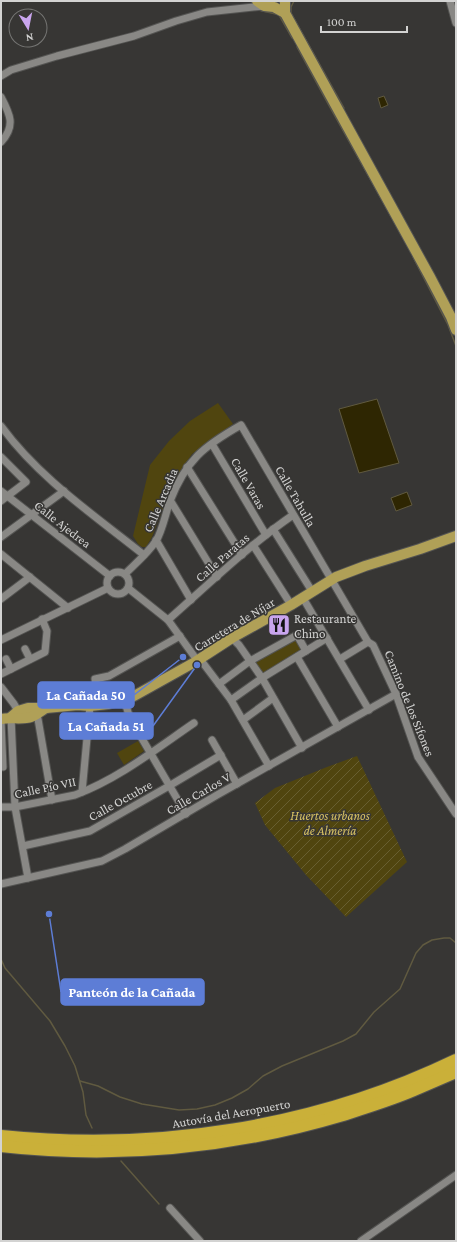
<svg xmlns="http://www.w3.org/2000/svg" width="457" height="1242" font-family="'Crimson Pro',serif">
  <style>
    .park { fill: #50450f }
    .garden { fill: url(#garden-furrows) }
    .water { fill: #2e2602; stroke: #605a40 }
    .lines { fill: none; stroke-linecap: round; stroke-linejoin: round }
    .stream { stroke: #605a40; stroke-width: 1.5 }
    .minor-casing { stroke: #545452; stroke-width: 9 }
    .major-casing { stroke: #545452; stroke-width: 12 }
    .highway-casing { stroke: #545452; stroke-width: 14 }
    .minor { stroke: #898885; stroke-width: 7 }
    .major { stroke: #b0a057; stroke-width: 10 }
    .highway { stroke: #cab039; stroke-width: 12 }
    .labels { text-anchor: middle; stroke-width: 3; stroke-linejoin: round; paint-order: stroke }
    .street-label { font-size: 13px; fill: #d3d3d2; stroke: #373634 }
    .poi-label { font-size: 13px; fill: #d3d3d2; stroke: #373634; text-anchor: start }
    .park-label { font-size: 13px; font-style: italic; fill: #d8c263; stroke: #373634 }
    .leader { fill: none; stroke: #5d7dd6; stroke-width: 1.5 }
    .callout-dot { fill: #5d7dd6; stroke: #373634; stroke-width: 1.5 }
    .callout { fill: #5d7dd6; stroke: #5d7dd6; stroke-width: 1.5 }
    .callout-label { font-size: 14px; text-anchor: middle; font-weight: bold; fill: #fff }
  </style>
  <defs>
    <pattern id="garden-furrows" width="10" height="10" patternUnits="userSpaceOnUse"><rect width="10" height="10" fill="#50450f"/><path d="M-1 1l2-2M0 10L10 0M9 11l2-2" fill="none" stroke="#685f31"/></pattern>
  </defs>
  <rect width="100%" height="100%" fill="#373634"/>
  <g class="park">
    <polygon points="218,403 233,424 192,454 177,476 166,501 152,537 146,547 142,547 138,544 133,536 150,465 169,441 190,421"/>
    <polygon points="297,635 306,651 262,678 250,661"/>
    <polygon points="138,741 144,751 124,765 117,753"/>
  </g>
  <polygon class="garden" points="357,756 407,862 346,917 306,875 265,825 255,803 275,788 327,767"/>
  <g class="water">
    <polygon points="384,96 388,105 381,108 378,98"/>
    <polygon points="377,399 399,463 359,473 339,409"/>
    <polygon points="407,492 412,505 396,511 391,498"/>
  </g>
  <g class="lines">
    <g class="stream">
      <polyline points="294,1 291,7 291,13 344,108"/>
      <polyline points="258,10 276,14"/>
      <polyline points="280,17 292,38"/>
      <polyline points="297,47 327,102 402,236"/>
      <polyline points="413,257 448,325 456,346"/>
      <polyline points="1,959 5,968 50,1021 65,1046 75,1066 83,1092 86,1115 92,1128"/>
      <polyline points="80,1081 98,1086 120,1097 142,1104 179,1110 197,1109 215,1105 232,1098 248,1089 263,1076 282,1066 343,1041 356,1034 374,1012 400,989 416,953 423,945 432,940 444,938 450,938 456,943"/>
      <polyline points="121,1161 159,1204"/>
    </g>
    <g class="minor-casing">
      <g id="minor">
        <polyline points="450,1 456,23"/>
        <polyline points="1,76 11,70 57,56 134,36 176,21 207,12 264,6"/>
        <path d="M1,97C10,114 16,126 1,142"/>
        <path d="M1,426C39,478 94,515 144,555"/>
        <polyline points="212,444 266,535"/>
        <polyline points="1,457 26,482 1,501"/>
        <polyline points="187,467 242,555"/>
        <polyline points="1,491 110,576"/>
        <polyline points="170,500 217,577"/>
        <polyline points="273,529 310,588"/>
        <polyline points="1,537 64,491"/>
        <polyline points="156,540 191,600"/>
        <polyline points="253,545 288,600"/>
        <polyline points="1,554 68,608"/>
        <circle cx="118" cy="583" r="11"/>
        <path d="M125,574C135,564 148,553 156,541C162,532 166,512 170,501C186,460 204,446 241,425L368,642L373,645L396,694L418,757L456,814"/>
        <polyline points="128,588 168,620 194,656"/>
        <polyline points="303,598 369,710"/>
        <polyline points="1,599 30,577"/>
        <path d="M168,620C209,584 248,546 293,515"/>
        <polyline points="232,638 239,645 262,678 302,748"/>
        <polyline points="1,640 108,588"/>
        <polyline points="25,649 30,659"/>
        <polyline points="297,657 338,727"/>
        <polyline points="6,659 11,669"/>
        <polyline points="200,659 231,700 269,766"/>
        <polyline points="340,659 368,642"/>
        <polyline points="1,674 45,652 47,631 42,619"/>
        <polyline points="219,684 250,661 297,635 306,651"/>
        <polyline points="1,687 14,704 18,711"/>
        <polyline points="124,700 130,718 186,814"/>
        <polyline points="231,700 262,678 327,638"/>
        <polyline points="99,701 95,679 109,676 180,636"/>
        <polyline points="34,715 38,719 52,800"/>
        <polyline points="11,717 15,807 28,878"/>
        <polyline points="243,720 273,698"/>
        <polyline points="1,721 3,767"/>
        <polyline points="212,740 237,784"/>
        <polyline points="82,792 90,706"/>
        <path d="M1,807H15L75,795C118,779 156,749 194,723"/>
        <polyline points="23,846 90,831 169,786 221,755"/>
        <polyline points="1,884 102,861 125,849 217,795 396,694"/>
        <polyline points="170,1208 200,1241"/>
        <polyline points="361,1241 456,1175"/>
      </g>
    </g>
    <g class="major-casing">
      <g id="major">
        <polyline points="257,1 264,6 274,7 285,13"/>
        <polyline points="285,1 285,13 430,277 451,317 456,330"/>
        <polyline points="11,717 18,711 28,708 46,708 78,705 90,706 108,704 134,696 195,662 232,638 291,605 336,577 365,566 420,549 456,536"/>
        <path d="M1,719C11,717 23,720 31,717C36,715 41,711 46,708"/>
      </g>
    </g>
    <g class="highway-casing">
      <g id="highway">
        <path d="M1,1136C156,1152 315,1128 456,1060"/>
        <path d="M1,1146C116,1159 232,1148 343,1115C367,1107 391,1100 414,1090C428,1084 442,1078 456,1072"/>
      </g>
    </g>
    <use href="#minor" class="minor"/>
    <use href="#major" class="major"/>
    <use href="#highway" class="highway"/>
  </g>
  <defs>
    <g id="restaurant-square" transform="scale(1.15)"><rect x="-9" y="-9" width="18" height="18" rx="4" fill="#c9a5ee" stroke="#373634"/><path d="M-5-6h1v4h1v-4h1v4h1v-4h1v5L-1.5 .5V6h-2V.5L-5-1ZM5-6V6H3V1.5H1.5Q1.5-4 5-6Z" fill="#111"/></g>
  </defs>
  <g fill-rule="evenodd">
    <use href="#restaurant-square" x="279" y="625"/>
  </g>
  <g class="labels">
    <g class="street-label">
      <text transform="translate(249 483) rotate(60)" y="5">Calle Varas</text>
      <text transform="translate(296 496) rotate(60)" y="5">Calle Tahulla</text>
      <text transform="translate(160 500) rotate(-67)" y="5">Calle Arcadia</text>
      <text transform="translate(63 524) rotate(38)" y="5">Calle Ajedrea</text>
      <text transform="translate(222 557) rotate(-41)" y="5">Calle Paratas</text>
      <text transform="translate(234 624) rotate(-31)" y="5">Carretera de Níjar</text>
      <text transform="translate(410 703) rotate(68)" y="5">Camino de los Sifones</text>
      <text transform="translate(45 787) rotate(-12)" y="5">Calle Pío VII</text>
      <text transform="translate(198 793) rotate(-30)" y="5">Calle Carlos V</text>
      <text transform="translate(120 800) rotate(-29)" y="5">Calle Octubre</text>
      <text transform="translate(231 1113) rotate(-10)" y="5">Autovía del Aeropuerto</text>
    </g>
    <g class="poi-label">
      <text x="294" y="623">Restaurante<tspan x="294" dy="15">Chino</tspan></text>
    </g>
    <g class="park-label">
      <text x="330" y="820">Huertos urbanos<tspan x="330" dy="15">de Almería</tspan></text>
    </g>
  </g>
  <path class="leader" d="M183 657L134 695M197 665L153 726M49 914L61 992"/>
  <g class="callout-dot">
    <circle cx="183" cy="657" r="4"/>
    <circle cx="197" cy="665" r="4"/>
    <circle cx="49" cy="914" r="4"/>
  </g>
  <g class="callout">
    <rect x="38" y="682" width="96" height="26" rx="4"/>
    <rect x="60" y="713" width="93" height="26" rx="4"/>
    <rect x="61" y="979" width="143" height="26" rx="4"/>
  </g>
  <g class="callout-label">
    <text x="86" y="700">La Cañada 50</text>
    <text x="106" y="731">La Cañada 51</text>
    <text x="132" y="997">Panteón de la Cañada</text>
  </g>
  <rect width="457" height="1242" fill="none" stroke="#d3d3d2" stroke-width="4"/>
  <g transform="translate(28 28) rotate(170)"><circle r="19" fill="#373634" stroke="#757573"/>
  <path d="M0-3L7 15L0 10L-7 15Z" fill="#c9a5ee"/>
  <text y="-6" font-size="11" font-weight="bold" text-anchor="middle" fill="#d3d3d2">N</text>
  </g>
  <path d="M321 26v6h86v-6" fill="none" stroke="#d3d3d2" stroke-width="2"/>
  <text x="327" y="26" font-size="12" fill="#d3d3d2" stroke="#373634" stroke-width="3" paint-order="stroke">100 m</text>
</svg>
